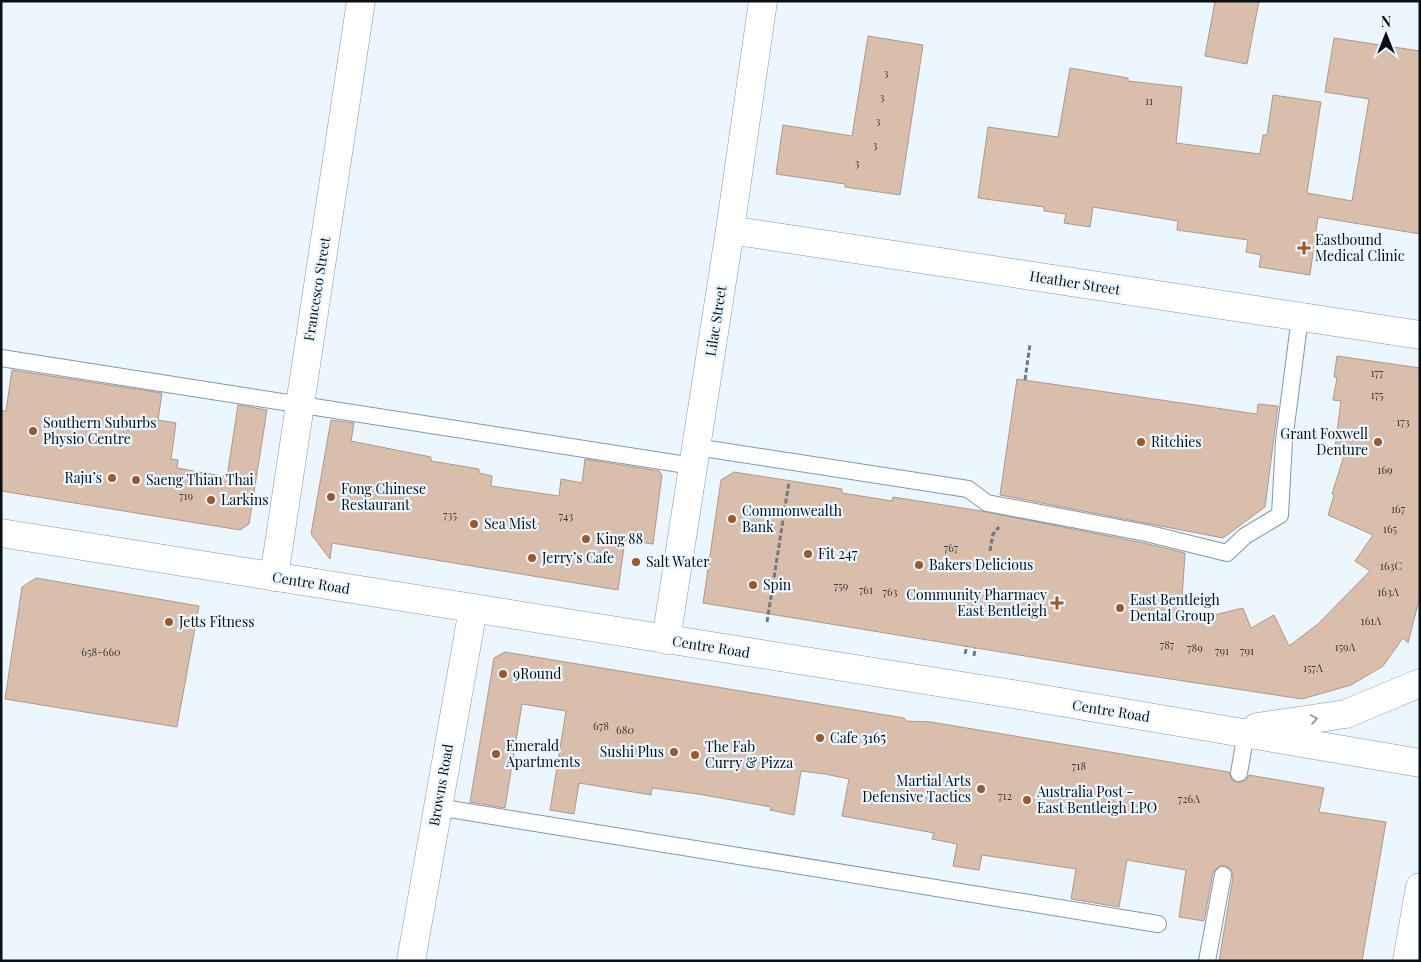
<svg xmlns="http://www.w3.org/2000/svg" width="1421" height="962" font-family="'Playfair Display',serif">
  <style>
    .building { fill: #dabeac; stroke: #b39787 }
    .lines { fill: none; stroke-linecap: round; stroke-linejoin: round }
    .service-casing { stroke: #7f99ac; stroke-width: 18 }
    .minor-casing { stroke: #7f99ac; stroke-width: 29 }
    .secondary-casing { stroke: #7f99ac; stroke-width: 29 }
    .path { stroke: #6e7980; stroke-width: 3; stroke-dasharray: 5 2.5; stroke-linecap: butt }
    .service { stroke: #fff; stroke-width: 16 }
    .minor { stroke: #fff; stroke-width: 28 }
    .secondary { stroke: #fff; stroke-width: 28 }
    .oneway { stroke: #9b9fa2 }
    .poi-dot { fill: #9b5828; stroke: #ebf6fe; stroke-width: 2 }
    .labels { text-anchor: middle; stroke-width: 4.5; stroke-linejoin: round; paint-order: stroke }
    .number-label { font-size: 11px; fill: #3b3c3c }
    .poi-label { font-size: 14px; fill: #061016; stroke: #ebf6fe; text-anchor: start }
    .street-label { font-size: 14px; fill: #061016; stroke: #ebf6fe }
  </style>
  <rect width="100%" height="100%" fill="#ebf6fe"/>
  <g class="building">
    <polygon points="1215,1 1259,1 1247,64 1205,56"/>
    <polygon points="868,36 923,45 900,195 845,187 845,184 776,174 783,125 852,136"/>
    <polygon points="1334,38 1420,51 1420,234 1318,217 1310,275 1259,267 1261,255 1246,252 1248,240 1177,230 1178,221 1093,207 1090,227 1064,223 1066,214 1044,211 1044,207 978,198 988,127 1058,137 1070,68 1128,78 1128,81 1182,87 1176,143 1260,154 1263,135 1267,135 1273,95 1321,102 1307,193 1352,201 1369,99 1325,92"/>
    <polygon points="1337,356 1420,368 1420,596 1408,643 1403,638 1383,666 1351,685 1302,699 1098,668 703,603 721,480 734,472 842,489 842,493 892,501 893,497 981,511 1144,543 1185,553 1181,613 1206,617 1243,608 1251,628 1274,615 1289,646 1318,624 1370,571 1355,561 1373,535 1328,515 1334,495 1332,494 1346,449 1335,447 1341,401 1333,400 1337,378 1334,377"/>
    <polygon points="12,370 162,393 158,420 176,423 171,459 178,460 177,468 227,477 238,405 267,410 249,524 240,530 1,491 1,411 6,411"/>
    <polygon points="1017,379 1257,414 1258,404 1278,406 1265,507 1223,538 1000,495"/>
    <polygon points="331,420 354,423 351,441 431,457 431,461 479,469 479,473 492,476 491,486 559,496 561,479 582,483 585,459 659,471 662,475 653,544 625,540 618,590 332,543 330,559 311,534"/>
    <polygon points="36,578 199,606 177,727 5,699 22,587"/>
    <polygon points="505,652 904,718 906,721 931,722 1229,772 1232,780 1238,783 1246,780 1249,775 1324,788 1319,812 1386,822 1362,961 1219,961 1233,877 1232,871 1225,865 1219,866 1213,873 1204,921 1179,917 1186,870 1127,860 1119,907 1071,899 1076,869 982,855 979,870 953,866 957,844 932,839 934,833 842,816 849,779 825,774 801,771 794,815 770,810 771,807 698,794 652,788 651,795 579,783 574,814 550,810 566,711 522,704 505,808 470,802 494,658"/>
  </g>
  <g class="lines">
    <g class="service-casing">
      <g id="service">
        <polyline points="1,358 693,466"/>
        <polyline points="696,447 968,489 987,503 1146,533 1227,553 1245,536 1280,515 1284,441 1300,317"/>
        <polyline points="1239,773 1246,733"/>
        <polyline points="437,807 1158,924"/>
        <polyline points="1207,961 1223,875"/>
      </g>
    </g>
    <g class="minor-casing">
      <g id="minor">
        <polyline points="730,230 1420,335"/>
        <polyline points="274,577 361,1"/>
        <polyline points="666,640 730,230 763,1"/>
        <polyline points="411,961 473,609"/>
      </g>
    </g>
    <g class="secondary-casing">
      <g id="secondary">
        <polyline points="1,533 1025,696 1420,763"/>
        <polyline points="1257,727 1346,714 1420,683"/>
        <polyline points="1407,961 1420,887"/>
      </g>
    </g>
    <g class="path">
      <polyline points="1025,380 1030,344"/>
      <polyline points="990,551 993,534 999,527"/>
      <polyline points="767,622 789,482"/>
      <polyline points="965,654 967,646"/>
      <polyline points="974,656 975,648"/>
    </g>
    <use href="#service" class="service"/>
    <use href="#minor" class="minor"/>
    <use href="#secondary" class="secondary"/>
  </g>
  <defs><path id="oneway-chevron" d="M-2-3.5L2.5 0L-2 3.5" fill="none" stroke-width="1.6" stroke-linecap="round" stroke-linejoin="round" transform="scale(1.25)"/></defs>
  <use class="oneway" href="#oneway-chevron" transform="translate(1314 719) rotate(-8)"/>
  <g class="poi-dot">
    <path d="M1301.5 240.5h5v5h5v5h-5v5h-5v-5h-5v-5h5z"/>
    <circle cx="33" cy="431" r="5"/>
    <circle cx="1141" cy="442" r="5"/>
    <circle cx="1378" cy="442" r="5"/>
    <circle cx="112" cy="478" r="5"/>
    <circle cx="136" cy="480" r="5"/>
    <circle cx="331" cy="497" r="5"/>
    <circle cx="211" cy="500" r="5"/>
    <circle cx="732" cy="519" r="5"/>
    <circle cx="474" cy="524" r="5"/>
    <circle cx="586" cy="539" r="5"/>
    <circle cx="808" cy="554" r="5"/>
    <circle cx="532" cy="558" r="5"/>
    <circle cx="636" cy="562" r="5"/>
    <circle cx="919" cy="565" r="5"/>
    <circle cx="753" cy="585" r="5"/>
    <path d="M1054.5 595.5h5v5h5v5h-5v5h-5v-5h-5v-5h5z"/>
    <circle cx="1120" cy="608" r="5"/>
    <circle cx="169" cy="622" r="5"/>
    <circle cx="503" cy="674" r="5"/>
    <circle cx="820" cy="738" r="5"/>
    <circle cx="674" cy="752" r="5"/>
    <circle cx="496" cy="754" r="5"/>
    <circle cx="695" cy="755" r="5"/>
    <circle cx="981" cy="789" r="5"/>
    <circle cx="1027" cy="800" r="5"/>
  </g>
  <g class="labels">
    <g class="number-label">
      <text x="886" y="77">3</text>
      <text x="882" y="101">3</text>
      <text x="1149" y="105">11</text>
      <text x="878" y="125">3</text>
      <text x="875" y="149">3</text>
      <text x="857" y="167">3</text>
      <text x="1377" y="377">177</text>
      <text x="1377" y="399">175</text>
      <text x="1403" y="426">173</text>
      <text x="1385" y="474">169</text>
      <text x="186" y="500">719</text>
      <text x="1398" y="513">167</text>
      <text x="450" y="519">735</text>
      <text x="566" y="520">743</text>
      <text x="1390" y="533">165</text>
      <text x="951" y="552">767</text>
      <text x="1391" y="570">163C</text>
      <text x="841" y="590">759</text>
      <text x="866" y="594">761</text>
      <text x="890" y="596">763</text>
      <text x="1388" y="596">163A</text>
      <text x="1371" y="625">161A</text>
      <text x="1167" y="649">787</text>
      <text x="1345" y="651">159A</text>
      <text x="1195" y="652">789</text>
      <text x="1222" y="655">791</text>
      <text x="1247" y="655">791</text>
      <text x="101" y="656">658-660</text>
      <text x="1313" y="672">157A</text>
      <text x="601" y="730">678</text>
      <text x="625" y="734">680</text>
      <text x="1079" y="770">718</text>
      <text x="1005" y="800">712</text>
      <text x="1189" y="803">726A</text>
    </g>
    <g class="poi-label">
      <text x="1315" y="245">Eastbound<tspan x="1315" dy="16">Medical Clinic</tspan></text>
      <text x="43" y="428">Southern Suburbs<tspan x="43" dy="16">Physio Centre</tspan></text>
      <text x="1368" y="439" text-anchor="end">Grant Foxwell<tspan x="1368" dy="16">Denture</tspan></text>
      <text x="1151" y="447">Ritchies</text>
      <text x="102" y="483" text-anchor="end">Raju’s</text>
      <text x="146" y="485">Saeng Thian Thai</text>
      <text x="341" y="494">Fong Chinese<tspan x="341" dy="16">Restaurant</tspan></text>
      <text x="221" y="505">Larkins</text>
      <text x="742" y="516">Commonwealth<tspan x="742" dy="16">Bank</tspan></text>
      <text x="484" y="529">Sea Mist</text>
      <text x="596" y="544">King 88</text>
      <text x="818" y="559">Fit 247</text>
      <text x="542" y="563">Jerry’s Cafe</text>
      <text x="646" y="567">Salt Water</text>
      <text x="929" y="570">Bakers Delicious</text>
      <text x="763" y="590">Spin</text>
      <text x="1047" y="600" text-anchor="end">Community Pharmacy<tspan x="1047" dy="16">East Bentleigh</tspan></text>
      <text x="1130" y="605">East Bentleigh<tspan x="1130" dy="16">Dental Group</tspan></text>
      <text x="179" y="627">Jetts Fitness</text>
      <text x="513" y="679">9Round</text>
      <text x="830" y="743">Cafe 3165</text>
      <text x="506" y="751">Emerald<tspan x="506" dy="16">Apartments</tspan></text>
      <text x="705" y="752">The Fab<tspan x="705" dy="16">Curry &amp; Pizza</tspan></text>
      <text x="664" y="757" text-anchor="end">Sushi Plus</text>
      <text x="971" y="786" text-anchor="end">Martial Arts<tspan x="971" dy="16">Defensive Tactics</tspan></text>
      <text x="1037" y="797">Australia Post -<tspan x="1037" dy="16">East Bentleigh LPO</tspan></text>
    </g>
    <g class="street-label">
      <text transform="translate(1075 283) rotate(9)" y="5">Heather Street</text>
      <text transform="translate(317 289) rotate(-81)" y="5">Francesco Street</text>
      <text transform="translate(716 321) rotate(-81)" y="5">Lilac Street</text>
      <text transform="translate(311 583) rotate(9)" y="5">Centre Road</text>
      <text transform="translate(711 647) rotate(9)" y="5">Centre Road</text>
      <text transform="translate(1111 711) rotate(9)" y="5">Centre Road</text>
      <text transform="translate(441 785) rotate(-80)" y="5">Browns Road</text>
    </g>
  </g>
  <rect width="1421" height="962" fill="none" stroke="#061016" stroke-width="5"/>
  <g transform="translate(1386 35)" stroke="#ebf6fe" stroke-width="4" paint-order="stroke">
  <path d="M0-4L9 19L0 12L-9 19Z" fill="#061016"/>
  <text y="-8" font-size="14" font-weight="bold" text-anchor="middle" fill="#061016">N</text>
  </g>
</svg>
